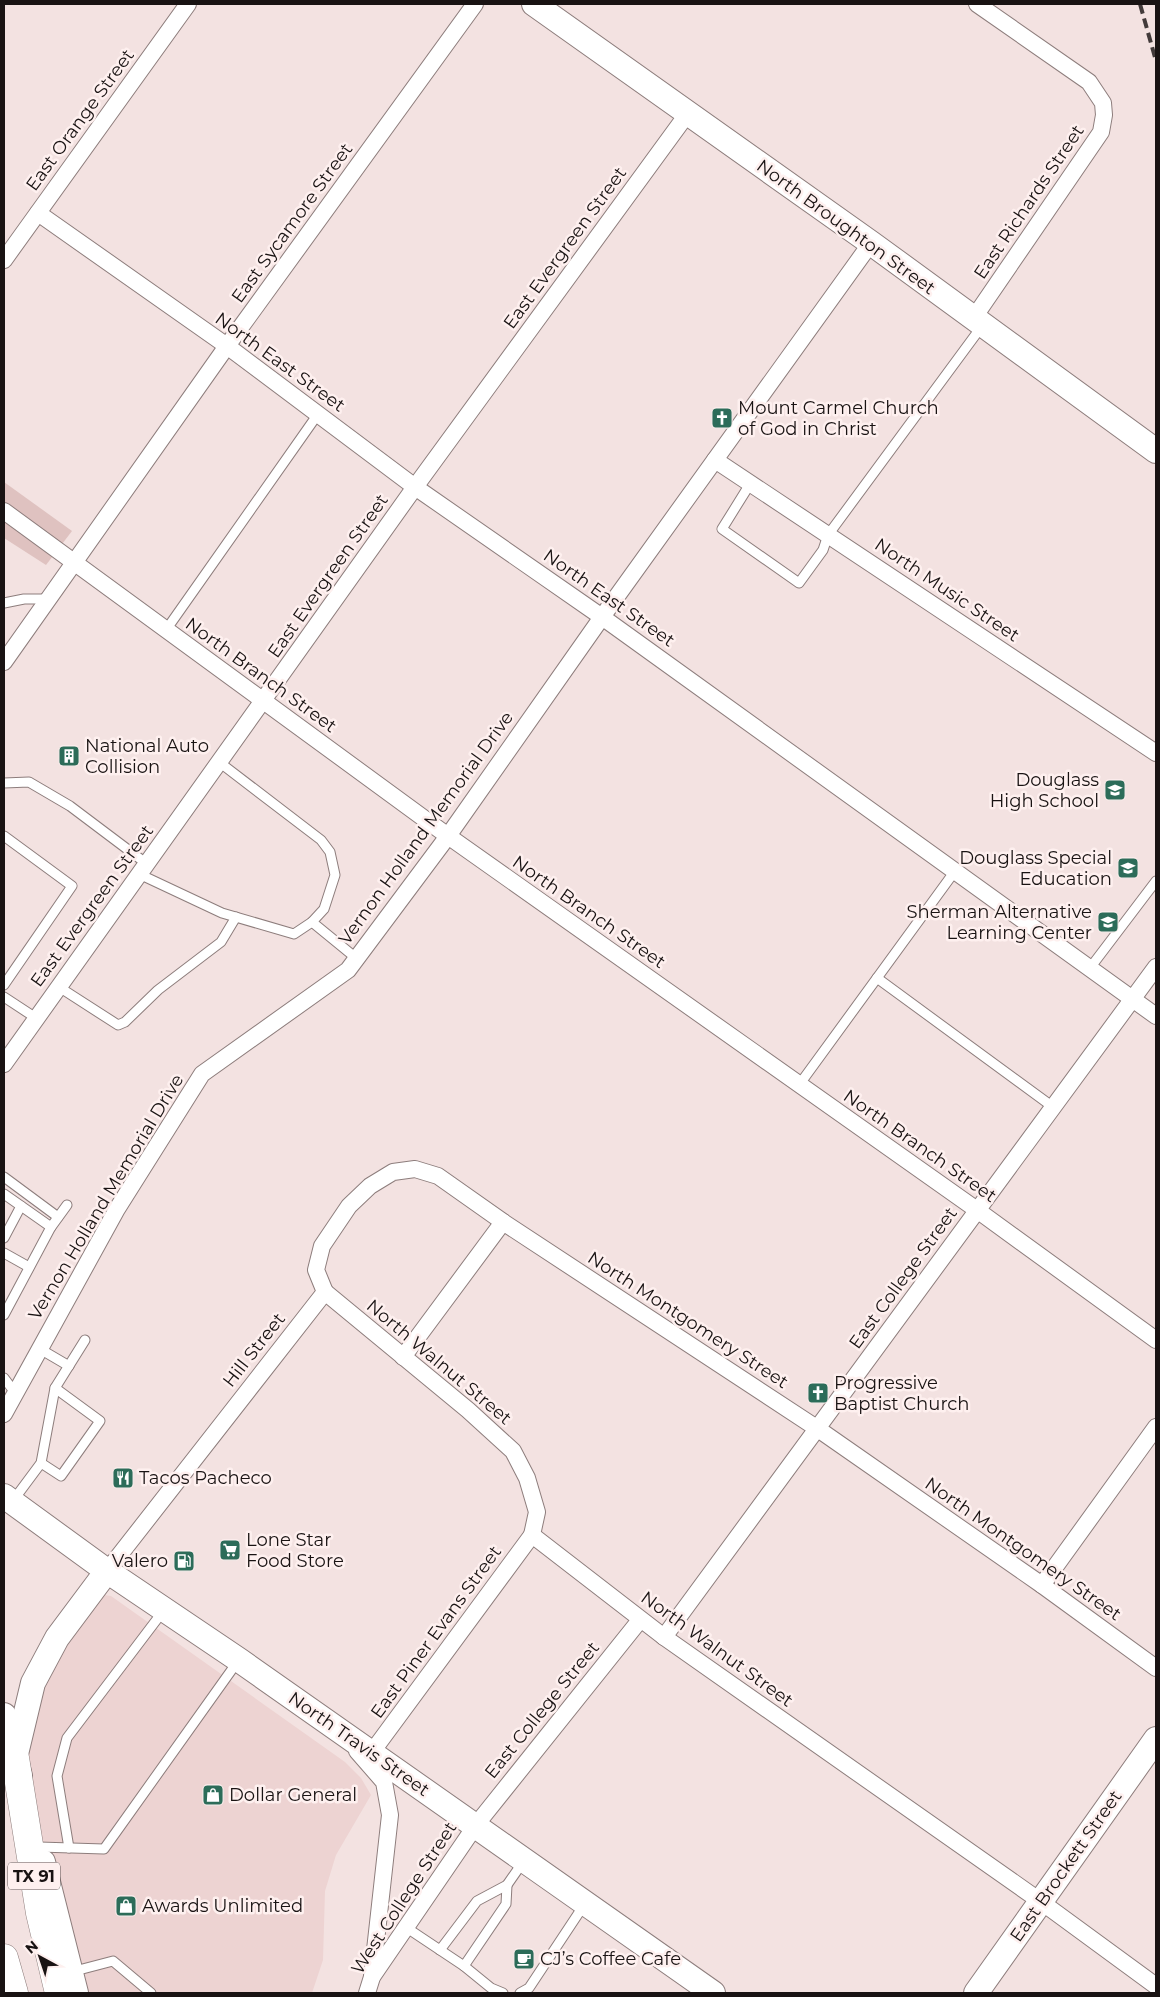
<svg xmlns="http://www.w3.org/2000/svg" width="1160" height="1997" font-family="Montserrat,sans-serif">
  <style>
    .built { fill: #edd3d2 }
    .green { fill: #dfc2c0 }
    .lines { fill: none; stroke-linecap: round; stroke-linejoin: round }
    .lane-casing { stroke: #8d7d7c; stroke-width: 11 }
    .street-casing { stroke: #8d7d7c; stroke-width: 18 }
    .secondary-casing { stroke: #8d7d7c; stroke-width: 26 }
    .highway-casing { stroke: #8d7d7c; stroke-width: 29 }
    .lane { stroke: #fff; stroke-width: 9 }
    .street { stroke: #fff; stroke-width: 16 }
    .secondary { stroke: #fff; stroke-width: 24 }
    .highway { stroke: #fff; stroke-width: 28 }
    .rail { stroke: #423a3a; stroke-width: 4; stroke-dasharray: 10 5; stroke-linecap: butt }
    .labels { text-anchor: middle; stroke-width: 5; stroke-linejoin: round; paint-order: stroke }
    .shield { fill: #fef0ef; stroke: #5e5555; stroke-width: 1 }
    .shield-label { font-size: 16px; font-weight: bold; fill: #191313 }
    .street-label { font-size: 18px; fill: #191313; stroke: #fef0ef }
    .poi-label { font-size: 18px; fill: #191313; stroke: #fef0ef; text-anchor: start }
  </style>
  <rect width="100%" height="100%" fill="#f3e2e1"/>
  <polygon class="built" points="104,1595 111,1596 345,1762 361,1778 371,1795 336,1855 325,1891 323,1960 312,1993 84,1993 23,1773 37,1691 97,1597"/>
  <polygon class="green" points="4,482 72,531 46,565 4,538"/>
  <g class="lines">
    <g class="lane-casing">
      <g id="lane">
        <polyline points="750,484 722,529 799,583 823,550 828,535 982,326"/>
        <polyline points="4,603 24,599 48,599"/>
        <polyline points="166,630 318,414"/>
        <polyline points="4,783 29,782 70,806 147,864"/>
        <polyline points="4,836 72,886 4,985"/>
        <polyline points="139,874 222,913 294,934 312,922 324,909 335,875 330,852 321,840 219,762"/>
        <polyline points="312,922 356,958"/>
        <polyline points="1090,968 1156,881"/>
        <polyline points="877,978 1053,1107"/>
        <polyline points="59,987 118,1025 125,1022 158,990 221,942 236,917"/>
        <polyline points="4,997 36,1018"/>
        <polyline points="799,1085 955,871"/>
        <polyline points="4,1177 58,1217"/>
        <polyline points="4,1194 51,1227 67,1205"/>
        <polyline points="4,1238 21,1206"/>
        <polyline points="4,1253 29,1267"/>
        <polyline points="4,1315 51,1227"/>
        <polyline points="40,1349 69,1366"/>
        <polyline points="4,1378 16,1394"/>
        <polyline points="41,1463 61,1476 100,1421 55,1388"/>
        <polyline points="12,1502 41,1463 55,1388 85,1340"/>
        <polyline points="39,1847 104,1849 238,1661"/>
        <polyline points="69,1848 57,1776 67,1738 164,1610"/>
        <polyline points="407,1928 464,1966 491,1988 503,1993"/>
        <polyline points="440,1950 477,1901 507,1885 523,1862"/>
        <polyline points="464,1966 506,1904 507,1885"/>
        <polyline points="71,1972 113,1961 151,1993"/>
        <polyline points="520,1993 529,1988 584,1905"/>
      </g>
    </g>
    <g class="street-casing">
      <g id="street">
        <polyline points="38,213 227,346 415,487 602,617 1156,1016"/>
        <polyline points="4,260 188,4"/>
        <polyline points="973,319 1101,132 1104,115 1103,103 1089,82 977,4"/>
        <polyline points="715,460 1156,753"/>
        <polyline points="4,511 448,836 977,1210 1156,1340"/>
        <polyline points="4,662 227,346 475,4"/>
        <polyline points="4,1064 415,487 688,113"/>
        <polyline points="325,1292 468,1410 513,1451 527,1478 537,1512 532,1535 664,1637 1040,1901 1156,1986"/>
        <polyline points="403,1357 503,1222"/>
        <polyline points="4,1414 117,1209 202,1074 348,970 448,836 602,617 871,243"/>
        <polyline points="107,1571 325,1292 316,1270 322,1246 349,1206 370,1186 393,1172 415,1169 438,1176 506,1224 818,1429 1042,1585 1156,1668"/>
        <polyline points="1042,1585 1156,1427"/>
        <polyline points="664,1637 1156,967"/>
        <polyline points="357,1751 384,1782 390,1815 372,1977"/>
        <polyline points="372,1752 532,1535"/>
        <polyline points="367,1993 372,1977 476,1825 640,1620"/>
      </g>
    </g>
    <g class="secondary-casing">
      <g id="secondary">
        <polyline points="534,4 871,243 1156,451"/>
        <polyline points="4,1496 107,1571 239,1660 713,1993"/>
        <polyline points="4,1715 20,1776"/>
        <polyline points="16,1754 33,1683 57,1638 107,1571"/>
        <polyline points="43,1862 76,1993"/>
        <polyline points="976,1993 1156,1739"/>
      </g>
    </g>
    <g class="highway-casing">
      <g id="highway">
        <polyline points="15,1758 40,1913 59,1993"/>
        <polyline points="4,1958 14,1993"/>
      </g>
    </g>
    <use href="#lane" class="lane"/>
    <use href="#street" class="street"/>
    <use href="#secondary" class="secondary"/>
    <use href="#highway" class="highway"/>
    <polyline class="rail" points="1140,4 1156,61"/>
  </g>
  <defs>
    <g id="church-square" transform="scale(1.125)"><rect x="-9" y="-9" width="18" height="18" rx="4" fill="#2c6c59" stroke="#fef0ef"/><path d="M-1.2-6h2.4v3.5h3.3v2.4h-3.3V6h-2.4V-.1h-3.3v-2.4h3.3Z" fill="#fff"/></g>
    <g id="building-square" transform="scale(1.125)"><rect x="-9" y="-9" width="18" height="18" rx="4" fill="#2c6c59" stroke="#fef0ef"/><path d="M-4-6H4V6H1V3H-1V6H-4ZM-2.5-4.3h1.7v1.8h-1.7ZM.8-4.3h1.7v1.8H.8ZM-2.5-1h1.7V.8h-1.7ZM.8-1h1.7V.8H.8Z" fill="#fff"/></g>
    <g id="school-square" transform="scale(1.125)"><rect x="-9" y="-9" width="18" height="18" rx="4" fill="#2c6c59" stroke="#fef0ef"/><path d="M0-5L7-2L0 1L-7-2ZM-4 1L0 2.5L4 1V4Q0 6-4 4Z" fill="#fff"/></g>
    <g id="restaurant-square" transform="scale(1.125)"><rect x="-9" y="-9" width="18" height="18" rx="4" fill="#2c6c59" stroke="#fef0ef"/><path d="M-5-6h1v4h1v-4h1v4h1v-4h1v5L-1.5 .5V6h-2V.5L-5-1ZM5-6V6H3V1.5H1.5Q1.5-4 5-6Z" fill="#fff"/></g>
    <g id="supermarket-square" transform="scale(1.125)"><rect x="-9" y="-9" width="18" height="18" rx="4" fill="#2c6c59" stroke="#fef0ef"/><path d="M-6-5.5h2.5l.6 2H6L4.5 2H-2.5L-4.4-4H-6ZM-1.5 3.2a1.3 1.3 0 1 0 .1 0ZM3 3.2a1.3 1.3 0 1 0 .1 0Z" fill="#fff"/></g>
    <g id="fuel-square" transform="scale(1.125)"><rect x="-9" y="-9" width="18" height="18" rx="4" fill="#2c6c59" stroke="#fef0ef"/><path d="M-5.5-6h7V0h2V4h1.3V-2.5L3-4.5l.8-.8L6-3V5H2.5V1h-1V6h-7ZM-4.2-4.7v3.2H.2V-4.7Z" fill="#fff"/></g>
    <g id="shop-square" transform="scale(1.125)"><rect x="-9" y="-9" width="18" height="18" rx="4" fill="#2c6c59" stroke="#fef0ef"/><path d="M-5-2.5h2.3a2.7 3.5 0 0 1 5.4 0H5L5.5 6h-11ZM-1.5-2.5h3a1.5 2.3 0 0 0-3 0Z" fill="#fff"/></g>
    <g id="cafe-square" transform="scale(1.125)"><rect x="-9" y="-9" width="18" height="18" rx="4" fill="#2c6c59" stroke="#fef0ef"/><path d="M-5.5-4.5H6V0H3Q3 3.5 0 3.5H-2.5Q-5.5 3.5-5.5 0ZM3-3.2v2h1.7v-2ZM-6 4.5H4V6H-6Z" fill="#fff"/></g>
  </defs>
  <g fill-rule="evenodd">
    <use href="#church-square" x="722" y="418"/>
    <use href="#building-square" x="69" y="756"/>
    <use href="#school-square" x="1115" y="790"/>
    <use href="#school-square" x="1128" y="868"/>
    <use href="#school-square" x="1108" y="922"/>
    <use href="#church-square" x="818" y="1393"/>
    <use href="#restaurant-square" x="123" y="1478"/>
    <use href="#supermarket-square" x="230" y="1550"/>
    <use href="#fuel-square" x="184" y="1561"/>
    <use href="#shop-square" x="213" y="1795"/>
    <use href="#shop-square" x="126" y="1906"/>
    <use href="#cafe-square" x="524" y="1959"/>
  </g>
  <g class="labels">
    <rect class="shield" x="8" y="1862.5" width="52" height="27" rx="4"/>
    <g class="shield-label">
      <text x="34" y="1882">TX 91</text>
    </g>
    <g class="street-label">
      <text transform="translate(80 120) rotate(-54)" y="6">East Orange Street</text>
      <text transform="translate(1029 202) rotate(-56)" y="6">East Richards Street</text>
      <text transform="translate(292 223) rotate(-54)" y="6">East Sycamore Street</text>
      <text transform="translate(846 227) rotate(36)" y="6">North Broughton Street</text>
      <text transform="translate(565 248) rotate(-54)" y="6">East Evergreen Street</text>
      <text transform="translate(280 362) rotate(36)" y="6">North East Street</text>
      <text transform="translate(328 576) rotate(-55)" y="6">East Evergreen Street</text>
      <text transform="translate(947 590) rotate(34)" y="6">North Music Street</text>
      <text transform="translate(609 598) rotate(35)" y="6">North East Street</text>
      <text transform="translate(261 675) rotate(36)" y="6">North Branch Street</text>
      <text transform="translate(426 828) rotate(-54)" y="6">Vernon Holland Memorial Drive</text>
      <text transform="translate(92 906) rotate(-54)" y="6">East Evergreen Street</text>
      <text transform="translate(589 912) rotate(35)" y="6">North Branch Street</text>
      <text transform="translate(920 1146) rotate(35)" y="6">North Branch Street</text>
      <text transform="translate(106 1197) rotate(-59)" y="6">Vernon Holland Memorial Drive</text>
      <text transform="translate(903 1278) rotate(-54)" y="6">East College Street</text>
      <text transform="translate(688 1320) rotate(33)" y="6">North Montgomery Street</text>
      <text transform="translate(254 1350) rotate(-52)" y="6">Hill Street</text>
      <text transform="translate(439 1362) rotate(40)" y="6">North Walnut Street</text>
      <text transform="translate(1023 1549) rotate(35)" y="6">North Montgomery Street</text>
      <text transform="translate(436 1632) rotate(-54)" y="6">East Piner Evans Street</text>
      <text transform="translate(717 1649) rotate(36)" y="6">North Walnut Street</text>
      <text transform="translate(542 1710) rotate(-51)" y="6">East College Street</text>
      <text transform="translate(359 1744) rotate(35)" y="6">North Travis Street</text>
      <text transform="translate(1066 1866) rotate(-55)" y="6">East Brockett Street</text>
      <text transform="translate(404 1898) rotate(-57)" y="6">West College Street</text>
    </g>
    <g class="poi-label">
      <text x="738" y="414">Mount Carmel Church<tspan x="738" dy="21">of God in Christ</tspan></text>
      <text x="85" y="752">National Auto<tspan x="85" dy="21">Collision</tspan></text>
      <text x="1099" y="786" text-anchor="end">Douglass<tspan x="1099" dy="21">High School</tspan></text>
      <text x="1112" y="864" text-anchor="end">Douglass Special<tspan x="1112" dy="21">Education</tspan></text>
      <text x="1092" y="918" text-anchor="end">Sherman Alternative<tspan x="1092" dy="21">Learning Center</tspan></text>
      <text x="834" y="1389">Progressive<tspan x="834" dy="21">Baptist Church</tspan></text>
      <text x="139" y="1484">Tacos Pacheco</text>
      <text x="246" y="1546">Lone Star<tspan x="246" dy="21">Food Store</tspan></text>
      <text x="168" y="1567" text-anchor="end">Valero</text>
      <text x="229" y="1801">Dollar General</text>
      <text x="142" y="1912">Awards Unlimited</text>
      <text x="540" y="1965">CJ’s Coffee Cafe</text>
    </g>
  </g>
  <rect width="1160" height="1997" fill="none" stroke="#191313" stroke-width="10"/>
  <g transform="translate(40 1957) rotate(320)" stroke="#fef0ef" stroke-width="4" paint-order="stroke">
  <path d="M0-4L9 19L0 12L-9 19Z" fill="#191313"/>
  <text y="-8" font-size="14" font-weight="bold" text-anchor="middle" fill="#191313">N</text>
  </g>
</svg>
